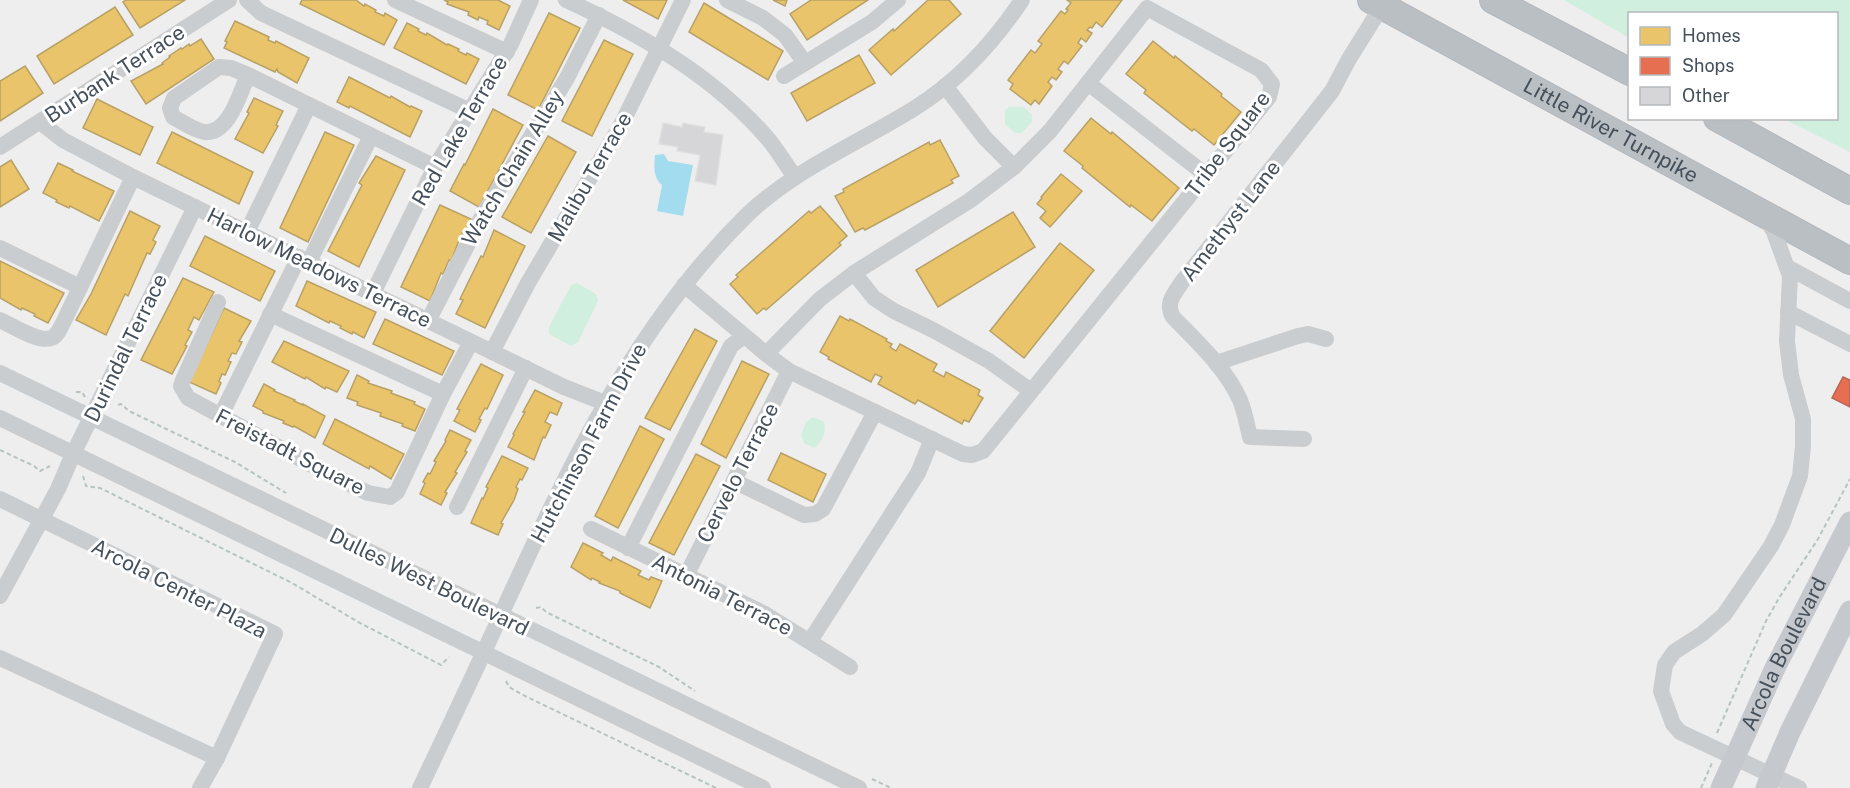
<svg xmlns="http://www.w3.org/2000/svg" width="1850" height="788" font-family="'Public Sans',sans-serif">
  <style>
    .green { fill: #d1efde }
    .water { fill: #a4dcef }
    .homes { fill: #e9c46a; stroke: #b8a166; stroke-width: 1.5 }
    .shops { fill: #e76f51; stroke: #b66654; stroke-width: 1.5 }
    .building { fill: #d6d6d8; stroke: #e0e0e1; stroke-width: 1.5 }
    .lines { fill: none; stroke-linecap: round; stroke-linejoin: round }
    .highway-casing { stroke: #b3b8be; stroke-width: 28 }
    .path { stroke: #b6c4bf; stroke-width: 2; stroke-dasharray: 4.5 3; stroke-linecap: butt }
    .minor { stroke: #cacdcf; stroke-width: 16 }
    .major { stroke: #c5c9cd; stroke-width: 21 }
    .highway { stroke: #babfc4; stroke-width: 26 }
    .labels { text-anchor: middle; stroke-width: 6; stroke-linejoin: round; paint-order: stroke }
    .street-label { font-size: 21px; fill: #45505b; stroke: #fff }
  </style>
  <rect width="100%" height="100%" fill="#efeeee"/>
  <g class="green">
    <polygon points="1564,0 1850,0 1850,152 1784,119 1836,118 1836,14 1630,14 1629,38"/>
    <polygon points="1009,107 1024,107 1032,115 1032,122 1022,133 1015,133 1005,124 1005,110"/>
    <polygon points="577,283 596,294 598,301 578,342 571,346 549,334 549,327 571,285"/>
    <path d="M813,417L823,421C828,431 822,442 814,448L804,443L801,435L806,422Z"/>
  </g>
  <path class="water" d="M664,154L668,161L693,165L683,216L657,211L662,185C653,178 654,167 655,155Z"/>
  <g class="homes">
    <polygon points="126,0 185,0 140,28 123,2"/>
    <polygon points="302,0 356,0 364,6 365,4 376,10 375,12 384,16 385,13 397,20 384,45 300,4"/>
    <polygon points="444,0 498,0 510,6 499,30 487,24 488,21 479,17 478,20 468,15 469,12 447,4 448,2"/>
    <polygon points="623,0 667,0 658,19"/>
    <polygon points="773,0 787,0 785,6"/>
    <polygon points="811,0 868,0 807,40 790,14"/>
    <polygon points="928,0 949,0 961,14 891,75 869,50 893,29 894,31"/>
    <polygon points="1067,0 1122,0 1102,27 1096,22 1092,28 1090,27 1087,30 1092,33 1086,42 1081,38 1078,43 1082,46 1068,64 1064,61 1058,69 1062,72 1056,80 1052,77 1048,82 1052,86 1039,104 1035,100 1031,105 1010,89 1013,84 1008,80 1031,50 1035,53 1042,44 1038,41 1061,11 1065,14 1068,10 1066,9 1071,3"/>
    <polygon points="704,3 783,51 768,80 689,32"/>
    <polygon points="115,7 133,35 54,84 37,56"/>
    <polygon points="549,13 580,28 538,110 508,95"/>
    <polygon points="235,21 269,37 268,40 275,43 276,41 309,58 297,83 278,72 277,69 275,72 224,48 227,42 225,41"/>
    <polygon points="407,23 419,29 418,31 426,35 427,33 447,45 448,44 459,49 458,51 466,55 467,53 479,59 466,84 394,48"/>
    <polygon points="201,39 214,59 146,104 131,81 163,64 162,63 170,57 169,56 181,48 182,49 189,44 190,46"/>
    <polygon points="604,40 633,54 592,136 562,121"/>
    <polygon points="1153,41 1174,58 1175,56 1222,94 1221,96 1241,112 1214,145 1194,129 1192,131 1144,93 1146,90 1126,74"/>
    <polygon points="859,55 875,83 807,121 791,93"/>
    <polygon points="25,66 43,93 0,121 0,81"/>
    <polygon points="349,77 390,98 391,96 410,107 411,106 422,111 410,137 350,106 349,108 337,102"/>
    <polygon points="254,98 283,111 276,125 278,126 263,153 235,139 249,113 247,112"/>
    <polygon points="97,99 153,127 140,155 83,128"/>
    <polygon points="493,109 523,125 479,207 450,191 464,164 465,165"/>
    <polygon points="1091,118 1111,134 1112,132 1179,188 1152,221 1131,205 1130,207 1082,168 1083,166 1064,151"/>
    <polygon points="172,132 253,172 239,204 157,163"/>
    <polygon points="325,132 354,145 308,242 280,228"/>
    <polygon points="548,136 576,152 531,233 502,217"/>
    <polygon points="940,140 959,176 951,180 953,183 865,230 863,228 855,232 835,196 844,192 843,189 929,142 930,145"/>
    <polygon points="376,156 405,170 359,267 328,251 362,185 359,183"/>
    <polygon points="11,160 29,189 0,207 0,167"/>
    <polygon points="58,163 73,170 72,171 114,191 99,221 70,206 69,208 56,202 57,200 43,193"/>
    <polygon points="1061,174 1082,191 1050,227 1040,218 1046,211 1037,204 1042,198 1041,197"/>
    <polygon points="440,205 471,219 464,234 462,233 451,261 449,260 443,274 441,273 430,301 401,287"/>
    <polygon points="820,206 847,236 839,243 841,245 766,310 764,308 757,314 730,284 738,277 736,275 809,211 811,213"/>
    <polygon points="130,211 160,226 153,240 156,242 150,254 147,253 128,296 125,294 106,335 76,320 91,294"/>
    <polygon points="1013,212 1035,247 938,307 916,270"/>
    <polygon points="494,230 525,246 485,328 456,314 463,300 460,299 481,256 483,257"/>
    <polygon points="205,236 275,271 260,301 190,266"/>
    <polygon points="1060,243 1094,270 1024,358 990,331"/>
    <polygon points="0,261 64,293 48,323 34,316 35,314 22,308 21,310 0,298"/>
    <polygon points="183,278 214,292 199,320 194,317 188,330 192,332 185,345 187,346 172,374 141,360"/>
    <polygon points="307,281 376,312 364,338 353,332 352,334 340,328 341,326 330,321 329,323 296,306"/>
    <polygon points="224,308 251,321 239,341 242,342 236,354 232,353 228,361 231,362 225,375 222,374 219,381 221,383 216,394 189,382"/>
    <polygon points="840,316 849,321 850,319 887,339 886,341 892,344 890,347 896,351 900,344 937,364 933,371 944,377 946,372 980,390 978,395 983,398 969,422 964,420 962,424 918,400 915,404 878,384 882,377 875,374 871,382 828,359 829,357 820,352"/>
    <polygon points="385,319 454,351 442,375 373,344"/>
    <polygon points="695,329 717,341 670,430 645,418"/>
    <polygon points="284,341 349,371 337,392 326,387 325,389 306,377 305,379 272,362"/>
    <polygon points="742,361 769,374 726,458 701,444"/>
    <polygon points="481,364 503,375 487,409 485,408 479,419 481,420 475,432 454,421 460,410 457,409"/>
    <polygon points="357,375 369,381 368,383 392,391 391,393 415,402 414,404 425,409 415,431 402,426 403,424 380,416 381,413 357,405 358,402 347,398"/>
    <polygon points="264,384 275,390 274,391 295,400 294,401 303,405 303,404 325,416 315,438 294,426 293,427 283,423 284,421 263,413 263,411 253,406"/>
    <polygon points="535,390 562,403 557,415 550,412 545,422 551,425 545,438 543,437 534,460 508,447 514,435 513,434 525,412 523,412"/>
    <polygon points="335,419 404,454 391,479 370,466 369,469 323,444"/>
    <polygon points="640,426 664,439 618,528 595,516"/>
    <polygon points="450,430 471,440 465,451 467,452 455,472 457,473 445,492 447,493 441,505 420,494 425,483 423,482 428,473 430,474 436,462 434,461 446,441 445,440"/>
    <polygon points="781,453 826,474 813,502 768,480"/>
    <polygon points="696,454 720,466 674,555 649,543"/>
    <polygon points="502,456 528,468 522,480 520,479 516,487 518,489 514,500 501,523 503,524 498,535 471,523 482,498 483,499 488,488 486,487"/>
    <polygon points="583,543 603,553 601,555 611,561 613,557 641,571 638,575 649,580 651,577 662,581 650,608 620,593 620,591 599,583 600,582 592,578 591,580 571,567"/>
  </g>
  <polygon class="shops" points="1843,377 1850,380 1850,407 1832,398"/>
  <polygon class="building" points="663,123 682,127 683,123 705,127 704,132 723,135 716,185 695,181 700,155 677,151 678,147 659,144"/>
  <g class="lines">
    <g class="highway-casing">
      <g id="highway">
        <path id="s2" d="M1371,0L1850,261"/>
        <polyline points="1493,0 1630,72"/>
        <polyline points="1717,118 1850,191"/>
      </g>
    </g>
    <g class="path">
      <polyline points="76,392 82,392 85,397"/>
      <polyline points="118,405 121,404 129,411 235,462 286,493"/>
      <polyline points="0,450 34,466 40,471 50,466"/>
      <polyline points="83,476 86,486 100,488 292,583 360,623 441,665 449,657"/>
      <polyline points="536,608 541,607 546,612 659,667 695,691"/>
      <polyline points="506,681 509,687 525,696 716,788"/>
      <polyline points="1717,733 1766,621 1779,598 1818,539 1850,479"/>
      <polyline points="872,779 891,788"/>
      <polyline points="1701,788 1712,763"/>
    </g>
    <g class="minor">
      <polyline points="247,0 261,13 470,111"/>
      <polyline points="395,0 507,52"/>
      <path d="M566,0C642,35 714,76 769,140C778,151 786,165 795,177"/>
      <polyline points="727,0 763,18 785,35 805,63"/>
      <path d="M248,75C240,93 229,135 204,132C194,130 182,122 173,117L170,108L174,98L219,67L231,68L248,75L435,167"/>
      <polyline points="784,76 872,22 898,0"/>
      <polyline points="1088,83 1206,175"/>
      <polyline points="945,86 985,138 1014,167"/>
      <polyline points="40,122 63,140 133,177 564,387 605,403"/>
      <polyline points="0,147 229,0"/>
      <polyline points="1764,215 1774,232 1790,276 1787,341 1791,375 1803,419 1803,446 1800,476 1782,525 1771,546 1724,615 1702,634 1674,652 1665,665 1661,691 1673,724 1680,732 1799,788"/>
      <polyline points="247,232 309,105"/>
      <polyline points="0,248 80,287"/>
      <polyline points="309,262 371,136"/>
      <polyline points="1789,268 1850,301"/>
      <polyline points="854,273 874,298 894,311 933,330 989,361 1031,391"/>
      <polyline points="684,285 766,354 789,371 963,454 972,455 983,451 1269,97 1272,84 1261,70 1147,8 1050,131 1014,167 969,201 854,273 820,299 766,354"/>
      <polyline points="373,293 435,167 511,44 531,0"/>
      <polyline points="218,302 183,380 181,386 188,398 308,463 368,493 390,497 397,492 443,394 471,342"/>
      <polyline points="1788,312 1850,344"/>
      <polyline points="270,314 443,394"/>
      <path d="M0,320C11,325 39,343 51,338C57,336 60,329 63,323L133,177"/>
      <polyline points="428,321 485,211 567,78 599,15"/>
      <polyline points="492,352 528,283 621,125 683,0"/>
      <polyline points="1216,363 1298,336 1308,334 1326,339"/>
      <polyline points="0,373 859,788"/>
      <polyline points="221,415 299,257"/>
      <polyline points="0,418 763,788"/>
      <path d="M1304,439L1250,437C1247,425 1245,412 1240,400C1226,368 1197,342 1173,317C1165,303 1174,294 1182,282L1332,91L1349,59L1382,6"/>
      <polyline points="734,481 804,515 815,514 823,509 875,412"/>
      <polyline points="0,499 275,634 217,758 200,788"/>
      <polyline points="457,507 526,368"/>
      <polyline points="591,529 765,614 850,667"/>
      <polyline points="628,548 731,346 744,336"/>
      <polyline points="686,576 789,371"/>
      <polyline points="0,596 58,489 73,454 195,207"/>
      <polyline points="810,641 918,473 932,439"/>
      <polyline points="0,658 217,758"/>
      <path d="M420,788C447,731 474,674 500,617C567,471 631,329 747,215C795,169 859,143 915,108C958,81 994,42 1022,0"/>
    </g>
    <g class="major">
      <path id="s1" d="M1721,788L1775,668L1850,522"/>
      <polyline points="1766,788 1790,732 1850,611"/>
    </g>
    <use href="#highway" class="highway"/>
  </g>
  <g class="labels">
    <g class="street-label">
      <text transform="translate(115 74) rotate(-33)" y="7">Burbank Terrace</text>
      <text dy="7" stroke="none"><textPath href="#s2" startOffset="273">Little River Turnpike</textPath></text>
      <text transform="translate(460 131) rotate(-60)" y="7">Red Lake Terrace</text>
      <text transform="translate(1228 144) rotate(-53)" y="7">Tribe Square</text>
      <text transform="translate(513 168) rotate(-59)" y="7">Watch Chain Alley</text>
      <text transform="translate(590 177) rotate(-60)" y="7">Malibu Terrace</text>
      <text transform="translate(1231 221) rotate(-52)" y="7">Amethyst Lane</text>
      <text transform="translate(319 268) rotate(26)" y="7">Harlow Meadows Terrace</text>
      <text transform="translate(126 348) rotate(-64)" y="7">Durindal Terrace</text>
      <text transform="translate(589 443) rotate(-62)" y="7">Hutchinson Farm Drive</text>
      <text transform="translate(290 452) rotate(27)" y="7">Freistadt Square</text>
      <text transform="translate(738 473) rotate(-63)" y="7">Cervelo Terrace</text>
      <text transform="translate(429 582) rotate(26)" y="7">Dulles West Boulevard</text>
      <text transform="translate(179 589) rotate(27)" y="7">Arcola Center Plaza</text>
      <text transform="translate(722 595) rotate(27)" y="7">Antonia Terrace</text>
      <text dy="7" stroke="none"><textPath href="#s1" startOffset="148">Arcola Boulevard</textPath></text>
    </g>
  </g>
  <rect x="1628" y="12" width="210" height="108" fill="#ffffff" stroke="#b5b9bd" stroke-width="1.5"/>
  <rect x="1640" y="27" width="30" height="18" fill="#e9c46a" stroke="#b5b9bd" stroke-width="1.5"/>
  <text x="1682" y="42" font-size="18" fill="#45505b">Homes</text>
  <rect x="1640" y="57" width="30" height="18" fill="#e76f51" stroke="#b5b9bd" stroke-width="1.5"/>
  <text x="1682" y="72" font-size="18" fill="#45505b">Shops</text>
  <rect x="1640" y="87" width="30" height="18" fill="#d6d6d8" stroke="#b5b9bd" stroke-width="1.5"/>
  <text x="1682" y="102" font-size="18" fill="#45505b">Other</text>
</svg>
